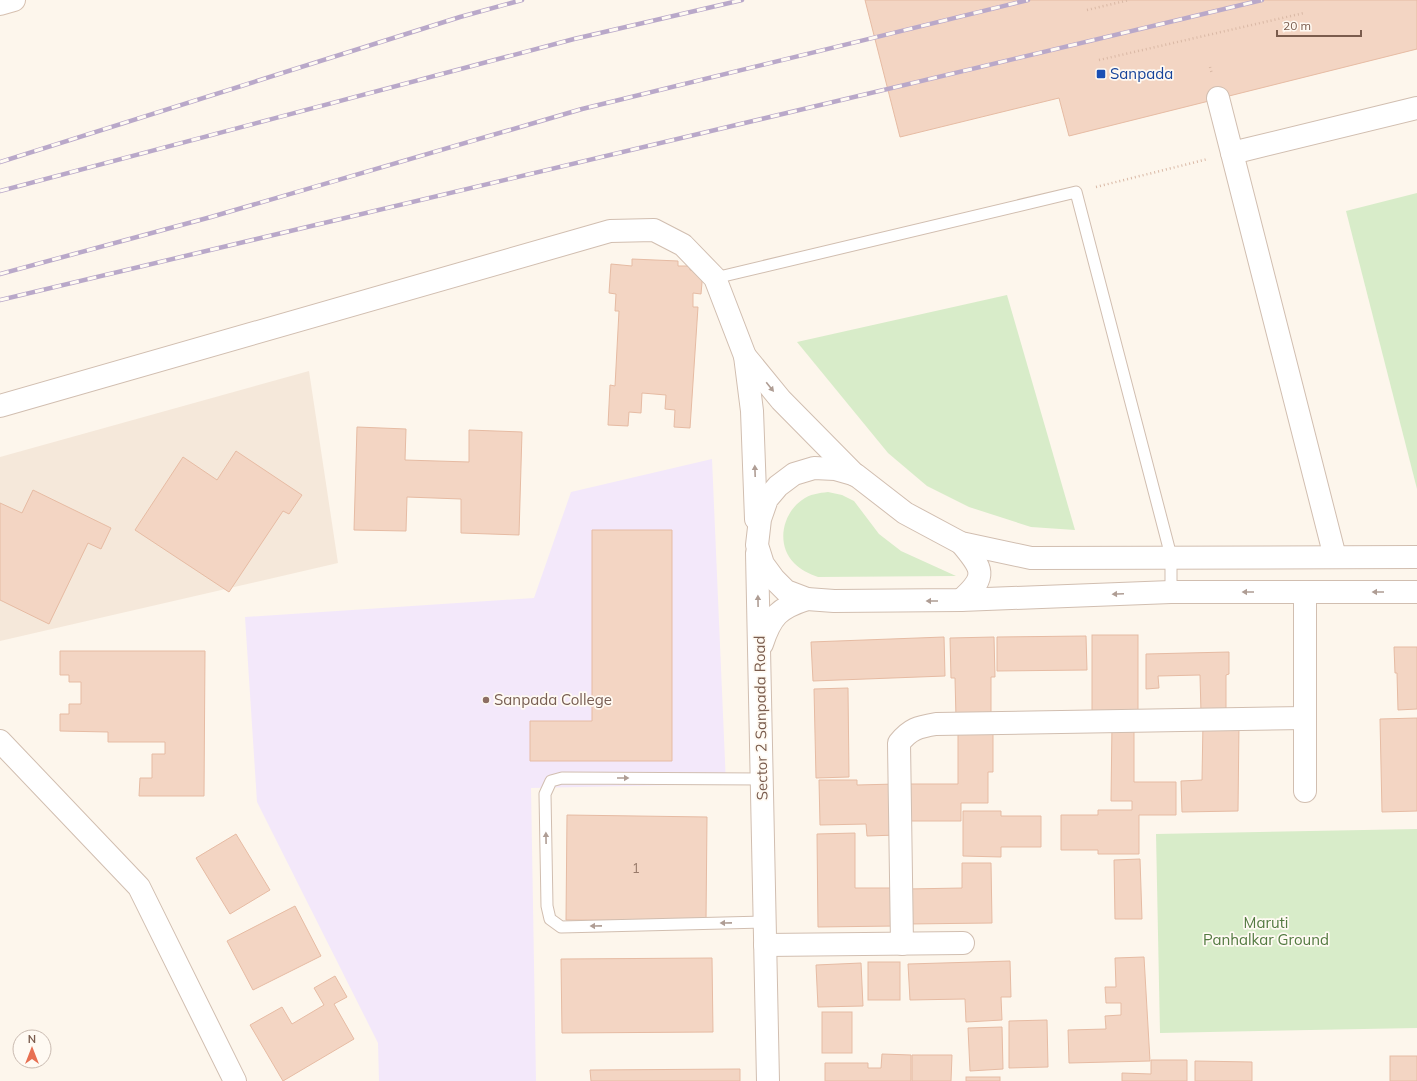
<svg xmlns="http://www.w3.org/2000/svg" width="1417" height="1081" font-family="Mulish,sans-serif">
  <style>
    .residential { fill: #f5e8da }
    .education { fill: #f3e8fa }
    .green { fill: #d8ecc9 }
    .building { fill: #f3d5c3; stroke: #e6bba3 }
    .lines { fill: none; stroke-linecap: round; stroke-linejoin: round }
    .lane-casing { stroke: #d1beb0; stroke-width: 13 }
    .street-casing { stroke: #d1beb0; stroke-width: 24 }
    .secondary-casing { stroke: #d6c0b0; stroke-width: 24 }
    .path { stroke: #d9b8a5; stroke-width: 2.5; stroke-dasharray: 1 3; stroke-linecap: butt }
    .lane { stroke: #fff; stroke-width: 11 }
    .street { stroke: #fff; stroke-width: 22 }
    .secondary { stroke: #fff; stroke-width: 22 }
    .rail-casing { stroke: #b9a8c9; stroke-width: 4.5 }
    .rail { stroke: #fffaf3; stroke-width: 3; stroke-dasharray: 9; stroke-linecap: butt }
    .oneway { fill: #af9d94 }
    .transit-dot { fill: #1a4fb4; stroke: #fffaf3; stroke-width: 1.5 }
    .education-dot { fill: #8d6e63; stroke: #fffaf3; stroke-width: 1.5 }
    .labels { text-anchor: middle; stroke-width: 3.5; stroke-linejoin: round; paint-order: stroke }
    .number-label { font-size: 13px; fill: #987a6a }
    .transit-label { font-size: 15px; fill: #164399; stroke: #fffaf3; text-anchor: start }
    .education-label { font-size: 15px; fill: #785e54; stroke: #fffaf3; text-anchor: start }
    .street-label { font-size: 15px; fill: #7a5c4d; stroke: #fffaf3 }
    .park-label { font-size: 15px; fill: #537a41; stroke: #fffaf3 }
  </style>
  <rect width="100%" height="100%" fill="#fdf6ec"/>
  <polygon class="residential" points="309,371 338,563 0,641 0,457"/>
  <polygon class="education" points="712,459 726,784 531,788 536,1081 379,1081 378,1043 257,802 245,617 534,598 571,492"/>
  <g class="green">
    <polygon points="1417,193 1417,489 1346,211"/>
    <polygon points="1007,295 1075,530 1031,527 969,507 927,486 888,453 797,342"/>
    <path d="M828,492L842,495L854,501L879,534L901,551L956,576L818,577C809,574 801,570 794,563C776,545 782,514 802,500C810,494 819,493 828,492Z"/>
    <polygon points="1417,829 1417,1028 1160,1033 1156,834"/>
  </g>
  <g class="building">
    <polygon points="865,0 1417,0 1417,49 1069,136 1059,98 900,137"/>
    <polygon points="632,259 678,261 678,266 690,266 690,270 703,271 701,294 693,293 693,307 698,307 690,428 674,427 675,410 665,409 666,395 642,393 641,413 629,412 628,426 608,425 610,385 615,386 619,311 615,311 616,294 609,293 611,264 632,266"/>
    <polygon points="357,427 406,429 405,460 469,462 469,430 522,432 519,535 461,533 461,499 407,497 406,531 354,530"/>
    <polygon points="236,451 302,495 289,514 283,511 229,592 135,530 183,457 217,480"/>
    <polygon points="33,490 111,528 101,549 88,543 49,624 0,600 0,503 22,513"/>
    <polygon points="592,530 672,530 672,761 530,761 530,721 592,721"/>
    <rect x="1092" y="635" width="46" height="80"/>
    <polygon points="1086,636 1087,670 997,671 997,637"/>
    <polygon points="944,637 945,676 813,681 811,642"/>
    <polygon points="994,637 995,677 991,677 991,718 956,718 955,678 951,678 950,638"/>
    <polygon points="1394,647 1417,647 1417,709 1398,710 1397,673 1395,673"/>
    <polygon points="60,651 205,651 204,796 139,796 140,778 152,778 152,754 165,754 165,742 108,742 108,732 60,731 60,714 69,714 69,704 81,704 81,682 69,682 69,675 60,675"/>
    <polygon points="1229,652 1229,674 1226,675 1226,713 1201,713 1200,675 1158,676 1159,688 1146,689 1146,654"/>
    <polygon points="848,688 849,777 816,778 814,689"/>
    <polygon points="1417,718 1417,811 1382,812 1380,719"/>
    <polygon points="1203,722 1239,723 1238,811 1182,812 1181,781 1202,780"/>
    <polygon points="1112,724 1134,724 1134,782 1176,782 1176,815 1139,815 1139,854 1098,854 1098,850 1061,850 1061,815 1098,815 1098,810 1132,810 1132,801 1111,801"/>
    <polygon points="958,729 993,729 993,772 988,772 988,803 961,803 961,821 903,821 903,784 958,784"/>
    <polygon points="819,780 857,780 857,785 896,784 897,835 867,836 866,824 820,825"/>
    <polygon points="963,811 1001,811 1001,816 1041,816 1041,847 1001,847 1001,857 963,856"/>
    <polygon points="567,815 707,817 706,921 566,920"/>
    <polygon points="855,833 855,888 895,888 896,926 818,927 817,834"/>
    <polygon points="236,834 270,890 230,914 196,858"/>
    <polygon points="1140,859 1142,919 1115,919 1114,860"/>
    <polygon points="962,863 991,863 992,923 907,924 907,889 962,888"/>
    <polygon points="295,906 321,956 253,990 227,941"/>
    <polygon points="1144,957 1150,1061 1069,1063 1068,1030 1106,1029 1105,1016 1121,1015 1121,1003 1106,1003 1105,987 1116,987 1115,958"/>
    <polygon points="712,958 713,1032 562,1033 561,959"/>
    <polygon points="1010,961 1011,997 1001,997 1002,1020 966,1022 965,999 910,1000 908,964"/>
    <rect x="868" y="962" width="32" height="38"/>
    <polygon points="861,963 863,1006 818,1007 816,965"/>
    <polygon points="335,976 347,997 334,1004 354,1039 283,1081 250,1025 282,1007 292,1024 324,1005 314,988"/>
    <rect x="822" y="1012" width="30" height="41"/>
    <polygon points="1047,1020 1048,1067 1009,1068 1009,1021"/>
    <polygon points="1002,1027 1003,1069 970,1071 968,1028"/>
    <polygon points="882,1054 911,1055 911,1081 825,1081 825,1063 868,1063 868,1068 881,1068"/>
    <polygon points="912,1055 952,1055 951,1081 912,1081"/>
    <rect x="1390" y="1056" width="27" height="25"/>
    <polygon points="1151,1060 1187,1060 1187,1081 1122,1081 1122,1073 1151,1074"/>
    <polygon points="1195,1061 1252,1062 1252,1081 1195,1081"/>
    <polygon points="740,1069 740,1081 591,1081 590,1070"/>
    <rect x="966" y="1077" width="34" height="4"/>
  </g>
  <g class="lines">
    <g class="lane-casing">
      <g id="lane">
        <polyline points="715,278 1076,192 1171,556 1171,592"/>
        <polyline points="762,779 562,778 551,781 545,794 547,906 550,919 561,927 765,922"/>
      </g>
    </g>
    <g class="street-casing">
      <g id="street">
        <polyline points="1218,98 1335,557"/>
        <polyline points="1232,153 1417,108"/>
        <polyline points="745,356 752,411 756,519"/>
        <polyline points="0,406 610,231 654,230 683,245 715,278 745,356 781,400 855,475"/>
        <path d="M961,543C983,569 988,576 961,600"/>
        <polyline points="757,553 768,1081"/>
        <polyline points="1417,557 1031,558 961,543 905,513 856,475 835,469 814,468 794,474 778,486 767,499 760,519 757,545 763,564 774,579 786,591 807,599 834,601 961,600 1171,592 1417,592"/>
        <polyline points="1305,592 1305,791"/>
        <path d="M762,644C771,616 779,608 807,599"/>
        <polyline points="0,741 139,887 235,1081"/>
        <path d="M902,944L899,743C910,729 918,727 936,724L1305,718"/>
        <polyline points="765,945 963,943"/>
      </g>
    </g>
    <g class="secondary-casing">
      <polyline id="secondary" points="0,4 14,0"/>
    </g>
    <g class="path">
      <polyline points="1087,10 1129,0"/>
      <polyline points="1099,60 1304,13"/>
      <polyline points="1210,67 1212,74"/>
      <polyline points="1096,187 1208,159"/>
    </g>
    <use href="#lane" class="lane"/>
    <use href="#street" class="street"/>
    <use href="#secondary" class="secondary"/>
    <g class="rail-casing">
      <g id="rail">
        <polyline points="0,162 460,17 522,0"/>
        <polyline points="0,191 574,39 742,0"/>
        <polyline points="0,274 211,217 582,109 1028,0"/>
        <polyline points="0,300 1262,0"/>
      </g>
    </g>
    <use href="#rail" class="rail"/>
  </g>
  <defs><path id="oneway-solid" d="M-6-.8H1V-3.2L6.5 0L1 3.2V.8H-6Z"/></defs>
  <g class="oneway">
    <use href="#oneway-solid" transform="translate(770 387) rotate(51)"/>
    <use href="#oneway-solid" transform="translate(755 471) rotate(-92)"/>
    <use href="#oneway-solid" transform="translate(1248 592) rotate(180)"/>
    <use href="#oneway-solid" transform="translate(1378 592) rotate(-180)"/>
    <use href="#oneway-solid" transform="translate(1118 594) rotate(178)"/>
    <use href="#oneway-solid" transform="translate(758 601) rotate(-91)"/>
    <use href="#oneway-solid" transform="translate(932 601) rotate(180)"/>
    <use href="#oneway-solid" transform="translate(623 778)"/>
    <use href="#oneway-solid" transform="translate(546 838) rotate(-91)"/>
    <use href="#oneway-solid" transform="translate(726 923) rotate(179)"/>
    <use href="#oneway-solid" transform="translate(596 926) rotate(179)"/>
  </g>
  <rect class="transit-dot" x="1096" y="69" width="10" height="10" rx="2"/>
  <circle class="education-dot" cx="486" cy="700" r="4"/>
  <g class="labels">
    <g class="number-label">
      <text x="636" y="873">1</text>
    </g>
    <g class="transit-label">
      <text x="1110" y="79">Sanpada</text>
    </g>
    <g class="education-label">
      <text x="494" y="705">Sanpada College</text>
    </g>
    <g class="street-label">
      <text transform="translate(761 718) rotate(-91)" y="5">Sector 2 Sanpada Road</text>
    </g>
    <g class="park-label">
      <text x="1266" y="928">Maruti<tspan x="1266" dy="17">Panhalkar Ground</tspan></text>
    </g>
  </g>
  <g transform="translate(32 1049)"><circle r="19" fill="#fffaf3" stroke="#cabbb1"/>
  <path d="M0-3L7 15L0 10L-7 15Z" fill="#e76f51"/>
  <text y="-6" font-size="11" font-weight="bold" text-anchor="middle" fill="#7a5c4d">N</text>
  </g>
  <path d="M1277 30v6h84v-6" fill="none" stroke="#7a5c4d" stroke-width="2"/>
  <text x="1283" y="30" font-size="12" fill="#7a5c4d" stroke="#fffaf3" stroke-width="3" paint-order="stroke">20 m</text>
</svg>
